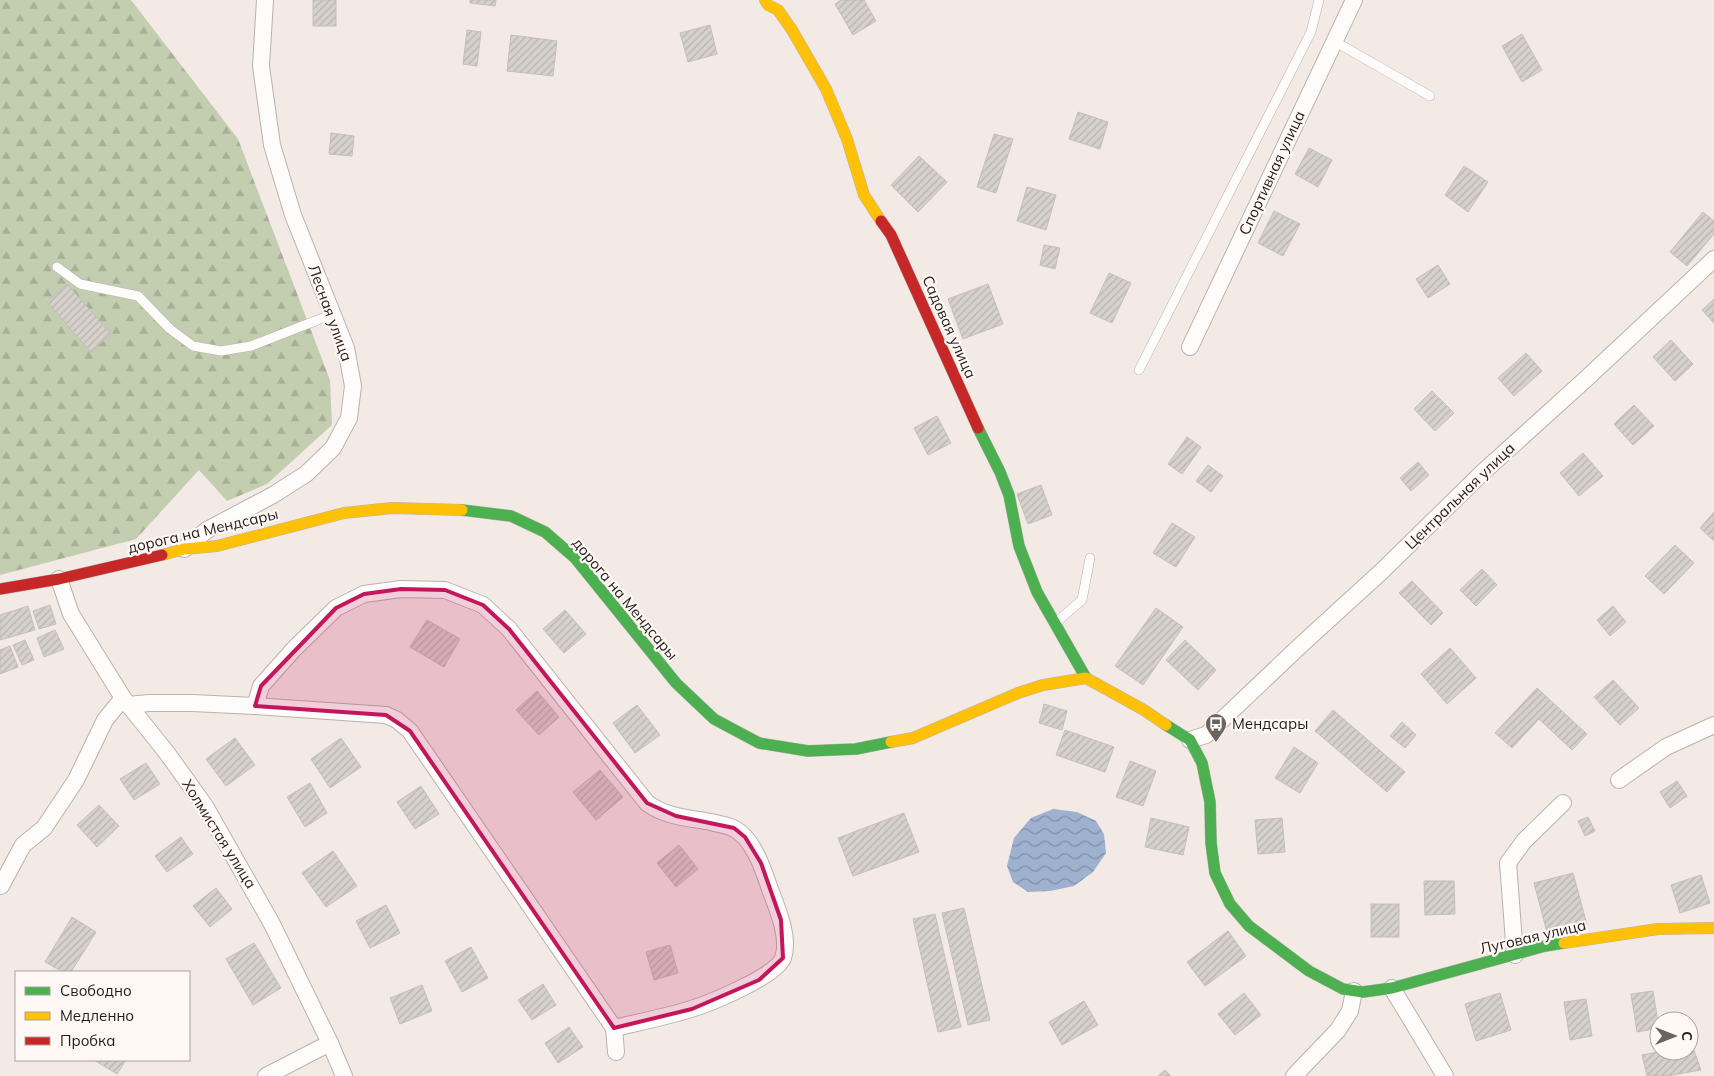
<svg xmlns="http://www.w3.org/2000/svg" width="1714" height="1076" font-family="Mulish,sans-serif">
  <style>
    .forest { fill: url(#forest-firs) }
    .water { fill: url(#water-waves) }
    .building { fill: url(#building-hatch); stroke: #c5beba }
    .lines { fill: none; stroke-linecap: round; stroke-linejoin: round }
    .lane-casing { stroke: #b9b2ae; stroke-width: 10 }
    .street-casing { stroke: #b9b2ae; stroke-width: 18 }
    .fast-casing { stroke: #b9b2ae; stroke-width: 12 }
    .slow-casing { stroke: #b9b2ae; stroke-width: 12 }
    .jam-casing { stroke: #b9b2ae; stroke-width: 12 }
    .lane { stroke: #fdfcfb; stroke-width: 9 }
    .street { stroke: #fdfcfb; stroke-width: 16 }
    .fast { stroke: #4caf50; stroke-width: 11 }
    .slow { stroke: #ffc107; stroke-width: 11 }
    .jam { stroke: #c62828; stroke-width: 11 }
    .marked { fill: #c2185b; fill-opacity: 0.2; stroke: #c2185b; stroke-width: 4; stroke-linejoin: round }
    .labels { text-anchor: middle; stroke-width: 4.5; stroke-linejoin: round; paint-order: stroke }
    .street-label { font-size: 15px; fill: #221c19; stroke: #fff8f4 }
    .poi-label { font-size: 15px; fill: #221c19; stroke: #fff8f4; text-anchor: start }
  </style>
  <defs>
    <pattern id="forest-firs" width="22" height="20" patternUnits="userSpaceOnUse" patternTransform="scale(1.25)"><rect width="22" height="20" fill="#c3cdb0"/><path d="M5 1l3.5 6h-7zM16 11l3.5 6h-7z" fill="#a7af97"/></pattern>
    <pattern id="water-waves" width="16" height="10" patternUnits="userSpaceOnUse" patternTransform="scale(1.25)"><rect width="16" height="10" fill="#9eb1cf"/><path d="M0 5q4-4 8 0t8 0" fill="none" stroke="#808fa7"/></pattern>
    <pattern id="building-hatch" width="6" height="6" patternUnits="userSpaceOnUse" patternTransform="scale(1.25)"><rect width="6" height="6" fill="#d7d1cc"/><path d="M-1 1l2-2M0 6l6-6M5 7l2-2" fill="none" stroke="#b8b3af"/></pattern>
  </defs>
  <rect width="100%" height="100%" fill="#f3eae5"/>
  <polygon class="forest" points="0,0 131,0 238,139 330,380 332,425 267,484 227,501 199,470 136,539 0,575"/>
  <polygon class="water" points="1053,809 1077,812 1096,821 1104,834 1106,853 1093,872 1074,886 1050,891 1028,892 1013,882 1007,866 1014,838 1031,818"/>
  <g class="building">
    <rect x="313" y="0" width="23" height="26"/>
    <polygon points="470,0 496,0 495,6 470,3"/>
    <polygon points="841,0 864,0 876,21 853,35 835,4"/>
    <polygon points="710,25 717,54 688,62 680,33"/>
    <polygon points="467,30 481,32 477,66 463,64"/>
    <polygon points="1522,34 1542,70 1522,82 1502,46"/>
    <polygon points="511,35 557,41 553,76 507,71"/>
    <polygon points="1078,112 1108,122 1100,149 1069,139"/>
    <polygon points="331,133 354,136 352,156 329,154"/>
    <polygon points="994,134 1013,139 996,193 977,187"/>
    <polygon points="1309,148 1332,160 1318,187 1295,174"/>
    <polygon points="919,156 947,182 918,212 891,185"/>
    <polygon points="1464,166 1488,182 1468,212 1445,195"/>
    <polygon points="1027,187 1056,195 1046,230 1017,221"/>
    <polygon points="1274,211 1300,224 1283,256 1258,243"/>
    <polygon points="1703,212 1714,221 1714,234 1687,266 1670,252"/>
    <polygon points="1044,245 1060,248 1055,269 1040,265"/>
    <polygon points="1438,265 1450,284 1428,298 1416,279"/>
    <polygon points="1109,273 1131,283 1112,323 1090,313"/>
    <polygon points="67,284 111,334 91,352 47,302"/>
    <polygon points="988,284 1003,324 963,339 948,299"/>
    <polygon points="1714,299 1714,323 1702,310"/>
    <polygon points="1671,340 1693,364 1675,381 1653,357"/>
    <polygon points="1526,353 1542,371 1514,396 1498,378"/>
    <polygon points="1432,391 1454,413 1435,431 1414,409"/>
    <polygon points="1634,405 1654,426 1633,445 1614,424"/>
    <polygon points="937,416 951,443 928,455 914,428"/>
    <polygon points="1187,437 1201,447 1182,474 1168,464"/>
    <polygon points="1583,453 1603,476 1579,496 1560,473"/>
    <polygon points="1418,462 1429,475 1411,491 1400,478"/>
    <polygon points="1208,465 1223,476 1211,492 1196,481"/>
    <polygon points="1041,485 1052,515 1028,524 1017,494"/>
    <polygon points="1714,512 1714,541 1700,528"/>
    <polygon points="1172,523 1195,537 1176,567 1153,553"/>
    <polygon points="1675,545 1694,563 1664,594 1645,576"/>
    <polygon points="1482,569 1497,585 1476,606 1460,590"/>
    <polygon points="1412,581 1443,613 1431,625 1399,593"/>
    <polygon points="50,605 56,624 39,629 33,611"/>
    <polygon points="28,606 35,630 0,640 0,615"/>
    <polygon points="1613,606 1626,622 1610,636 1597,620"/>
    <polygon points="1156,608 1183,627 1143,685 1115,666"/>
    <polygon points="565,610 586,634 564,653 543,629"/>
    <polygon points="427,620 460,639 444,667 410,647"/>
    <polygon points="55,630 64,649 44,657 37,638"/>
    <polygon points="25,640 34,660 22,665 13,645"/>
    <polygon points="1185,640 1216,670 1198,690 1166,660"/>
    <polygon points="10,646 18,667 0,674 0,650"/>
    <polygon points="1450,648 1476,678 1447,704 1421,674"/>
    <polygon points="1613,680 1639,708 1620,725 1594,697"/>
    <polygon points="1537,688 1587,734 1572,750 1539,719 1512,748 1495,733"/>
    <polygon points="537,691 559,717 539,735 516,710"/>
    <polygon points="1044,704 1067,711 1062,730 1039,723"/>
    <polygon points="637,705 660,735 635,753 613,723"/>
    <polygon points="1333,710 1405,772 1387,792 1315,731"/>
    <polygon points="1402,722 1416,735 1405,748 1390,736"/>
    <polygon points="1065,730 1114,747 1105,772 1056,755"/>
    <polygon points="235,738 255,765 226,786 206,759"/>
    <polygon points="341,738 361,767 330,788 311,759"/>
    <polygon points="1294,747 1318,763 1300,793 1275,778"/>
    <polygon points="1130,761 1156,771 1143,806 1116,797"/>
    <polygon points="146,763 160,784 134,800 120,779"/>
    <polygon points="600,770 623,797 596,820 573,792"/>
    <polygon points="1677,781 1687,796 1670,808 1660,792"/>
    <polygon points="310,783 327,813 305,827 287,797"/>
    <polygon points="421,786 439,814 415,829 397,802"/>
    <polygon points="99,805 119,826 97,847 77,825"/>
    <polygon points="904,813 919,852 853,876 838,838"/>
    <polygon points="1588,817 1595,831 1585,836 1578,821"/>
    <polygon points="1151,818 1189,827 1183,855 1145,847"/>
    <polygon points="1282,818 1285,852 1258,854 1255,820"/>
    <polygon points="181,837 193,854 167,872 155,856"/>
    <polygon points="679,845 698,869 676,887 657,863"/>
    <polygon points="333,851 357,886 326,907 302,873"/>
    <polygon points="1573,873 1587,925 1548,936 1534,883"/>
    <polygon points="1701,875 1710,903 1680,913 1671,885"/>
    <polygon points="1424,881 1454,881 1455,914 1425,915"/>
    <polygon points="216,888 232,909 210,927 193,906"/>
    <rect x="1371" y="904" width="28" height="33"/>
    <polygon points="386,905 400,933 370,948 356,921"/>
    <polygon points="964,908 990,1020 968,1025 942,913"/>
    <polygon points="935,914 961,1027 938,1032 913,919"/>
    <polygon points="72,917 96,932 71,972 63,972 45,962"/>
    <polygon points="1228,931 1246,956 1205,986 1187,962"/>
    <polygon points="254,943 281,988 253,1005 226,959"/>
    <polygon points="670,945 678,973 654,980 646,952"/>
    <polygon points="471,947 488,978 462,992 445,961"/>
    <polygon points="543,984 556,1005 532,1020 518,1000"/>
    <polygon points="422,985 432,1011 400,1024 390,998"/>
    <polygon points="1653,991 1659,1028 1637,1032 1631,994"/>
    <polygon points="1244,993 1261,1015 1235,1035 1218,1014"/>
    <polygon points="1500,993 1511,1030 1476,1041 1465,1004"/>
    <polygon points="1586,999 1592,1036 1570,1040 1564,1002"/>
    <polygon points="1084,1001 1098,1025 1062,1045 1049,1022"/>
    <polygon points="569,1027 583,1047 558,1063 545,1043"/>
    <polygon points="1692,1045 1701,1070 1667,1076 1647,1076 1642,1055 1663,1051 1689,1051 1689,1046"/>
    <polygon points="94,1060 126,1060 117,1074"/>
    <polygon points="1165,1070 1171,1076 1158,1076"/>
  </g>
  <g class="lines">
    <g class="lane-casing">
      <g id="lane">
        <polyline points="1334,41 1430,96"/>
        <polyline points="57,267 80,284 138,296 170,329 193,346 221,351 251,346 333,314"/>
        <polyline points="1139,370 1311,32 1319,0"/>
        <polyline points="1054,624 1082,600 1090,558"/>
      </g>
    </g>
    <g class="street-casing">
      <g id="street">
        <polyline points="1190,347 1354,0"/>
        <polyline points="184,549 207,530 273,495 306,474 333,448 349,418 353,386 346,348 293,215 272,145 261,66 265,0"/>
        <polyline points="59,579 71,614 123,698 167,753 205,806 272,924 330,1043 344,1076"/>
        <polyline points="128,705 149,703 192,703 255,706 386,715 397,720 410,731 614,1028 616,1052"/>
        <path d="M255,706L261,686L294,649L336,608L364,594L401,589L445,590L483,605L509,629L647,803C666,817 689,818 711,822C718,824 727,825 733,828C754,838 764,872 771,892C778,910 790,939 783,958C776,976 711,1003 691,1009C666,1017 640,1022 614,1028"/>
        <polyline points="1190,740 1206,735 1302,644 1382,571 1482,473 1587,378 1714,259"/>
        <polyline points="1619,780 1666,747 1714,725"/>
        <polyline points="1,886 23,845 44,828 76,780 105,720 123,698"/>
        <polyline points="1515,955 1508,863 1524,841 1563,803"/>
        <polyline points="1392,988 1445,1076"/>
        <polyline points="266,1076 330,1043"/>
        <polyline points="1294,1076 1338,1030 1350,1011 1354,991"/>
      </g>
    </g>
    <g class="fast-casing">
      <g id="fast">
        <polyline points="978,428 1000,472 1009,495 1019,546 1037,592 1086,678"/>
        <polyline points="462,510 511,516 545,532 575,558 676,683 714,719 759,743 808,751 856,749 891,742"/>
        <polyline points="1166,725 1190,740 1202,763 1210,802 1211,843 1215,873 1230,904 1249,926 1309,971 1343,989 1363,992 1392,988 1545,946 1564,943"/>
      </g>
    </g>
    <g class="slow-casing">
      <g id="slow">
        <polyline points="765,0 768,5 778,10 792,30 826,89 847,139 864,195 881,221"/>
        <polyline points="162,555 184,549 217,546 344,513 392,508 462,510"/>
        <polyline points="891,742 913,738 1018,693 1043,685 1086,678 1144,710 1166,725"/>
        <polyline points="1564,943 1658,929 1714,928"/>
      </g>
    </g>
    <g class="jam-casing">
      <g id="jam">
        <polyline points="881,221 891,235 978,428"/>
        <polyline points="0,589 59,579 162,555"/>
      </g>
    </g>
    <use href="#lane" class="lane"/>
    <use href="#street" class="street"/>
    <use href="#fast" class="fast"/>
    <use href="#slow" class="slow"/>
    <use href="#jam" class="jam"/>
  </g>
  <path class="marked" d="M401,589L445,590L483,605L509,629L647,803L676,816L734,828L745,837L761,863L781,920L783,958L759,980L692,1009L614,1028L410,731L386,715L255,706L261,686L336,608L364,594Z"/>
  <defs>
    <g id="bus-pin" transform="scale(1.125)"><path d="M0 17L-7.5 6A9.5 9.5 0 1 1 7.5 6Z" fill="#6b6460" stroke="#fff8f4"/><path d="M-5-6H5V4H4V6H2V4H-2V6H-4V4H-5ZM-3.5-4V0h7V-4ZM-3.5 1.2v1.5H-2V1.2ZM2 1.2v1.5H3.5V1.2Z" fill="#fff"/></g>
  </defs>
  <g fill-rule="evenodd">
    <use href="#bus-pin" x="1216" y="724"/>
  </g>
  <g class="labels">
    <g class="street-label">
      <text transform="translate(1272 173) rotate(-65)" y="5">Спортивная улица</text>
      <text transform="translate(330 313) rotate(70)" y="5">Лесная улица</text>
      <text transform="translate(949 327) rotate(66)" y="5">Садовая улица</text>
      <text transform="translate(1460 496) rotate(-44)" y="5">Центральная улица</text>
      <text transform="translate(203 531) rotate(-13)" y="5">дорога на Мендсары</text>
      <text transform="translate(625 599) rotate(50)" y="5">дорога на Мендсары</text>
      <text transform="translate(219 834) rotate(58)" y="5">Холмистая улица</text>
      <text transform="translate(1533 937) rotate(-13)" y="5">Луговая улица</text>
    </g>
    <g class="poi-label">
      <text x="1232" y="729">Мендсары</text>
    </g>
  </g>
  <rect x="15" y="971" width="175" height="90" fill="#fff8f4" stroke="#a7a09c"/>
  <rect x="25" y="987" width="25" height="8" fill="#4caf50" stroke="#a7a09c"/>
  <text x="60" y="996" font-size="15" fill="#221c19">Свободно</text>
  <rect x="25" y="1012" width="25" height="8" fill="#ffc107" stroke="#a7a09c"/>
  <text x="60" y="1021" font-size="15" fill="#221c19">Медленно</text>
  <rect x="25" y="1037" width="25" height="8" fill="#c62828" stroke="#a7a09c"/>
  <text x="60" y="1046" font-size="15" fill="#221c19">Пробка</text>
  <g transform="translate(1674 1036) rotate(90)"><circle r="24" fill="#fff8f4" stroke="#a7a09c"/>
  <path d="M0-4L9 19L0 12L-9 19Z" fill="#6b6460"/>
  <text y="-8" font-size="14" font-weight="bold" text-anchor="middle" fill="#221c19">С</text>
  </g>
</svg>
